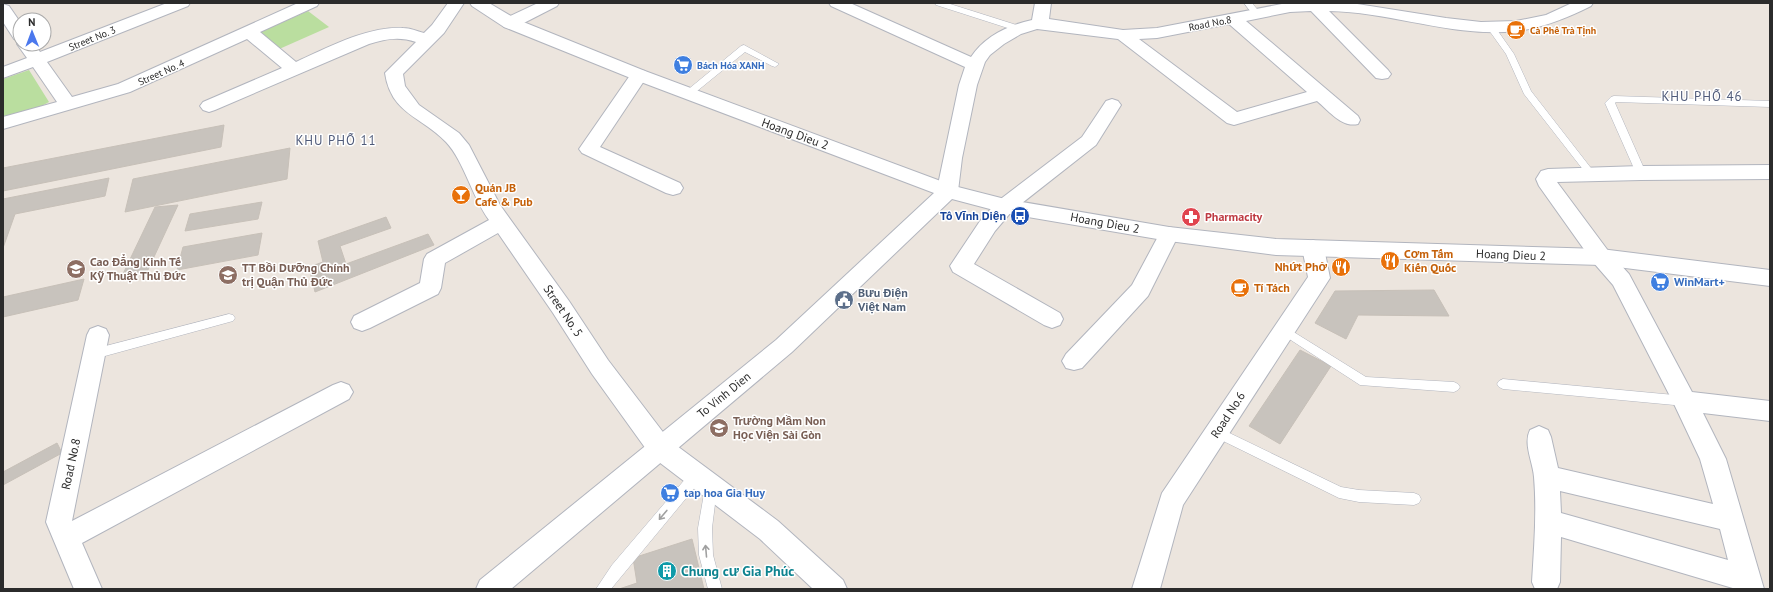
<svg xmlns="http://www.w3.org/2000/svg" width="1773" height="592" font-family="'PT Sans',sans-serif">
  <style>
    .green { fill: #bade9f }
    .building { fill: #c8c3bd; stroke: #c7c0b8 }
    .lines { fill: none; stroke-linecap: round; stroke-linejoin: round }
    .service-casing { stroke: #b2b5be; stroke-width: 1 }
    .minor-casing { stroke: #b2b5be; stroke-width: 2 }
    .tertiary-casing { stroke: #b2b5be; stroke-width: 2 }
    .service { fill: #fff; fill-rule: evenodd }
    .minor { fill: #fff; fill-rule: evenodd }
    .tertiary { fill: #fff; fill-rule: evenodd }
    .oneway { stroke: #a0a0a0 }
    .labels { text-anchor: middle; stroke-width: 3; stroke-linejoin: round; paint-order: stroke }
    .far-street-label { font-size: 10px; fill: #2b2b2b; stroke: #fff }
    .far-food-label { font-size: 10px; font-weight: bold; fill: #c56008; stroke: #fff; text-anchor: start }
    .far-shop-label { font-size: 10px; font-weight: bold; fill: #366cbe; stroke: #fff; text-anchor: start }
    .street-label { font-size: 12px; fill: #2b2b2b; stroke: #fff }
    .food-label { font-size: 12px; font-weight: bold; fill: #c56008; stroke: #fff; text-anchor: start }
    .transit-label { font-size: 12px; font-weight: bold; fill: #164399; stroke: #fff; text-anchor: end }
    .health-label { font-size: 12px; font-weight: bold; fill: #be3a42; stroke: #fff; text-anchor: start }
    .education-label { font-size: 12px; font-weight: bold; fill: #785e54; stroke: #fff; text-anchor: start }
    .shop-label { font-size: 12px; font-weight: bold; fill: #366cbe; stroke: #fff; text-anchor: start }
    .service-label { font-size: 12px; font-weight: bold; fill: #4e5e75; stroke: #fff; text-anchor: start }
    .neighbourhood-label { font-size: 13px; letter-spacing: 1px; fill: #4f5a79; stroke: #fff }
    .near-culture-label { font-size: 14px; font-weight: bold; fill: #0d838f; stroke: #fff; text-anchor: start }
  </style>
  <rect width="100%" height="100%" fill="#ece5de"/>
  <g class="green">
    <polygon points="308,11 329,27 277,50 258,33"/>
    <polygon points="29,70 49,102 36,109 3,118 3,79"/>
  </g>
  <g class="building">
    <polygon points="224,125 221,147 3,191 3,168"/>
    <polygon points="290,148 287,179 125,212 133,179"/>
    <polygon points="109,178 105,196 15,214 3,248 3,199"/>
    <polygon points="262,202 258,219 185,231 190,214"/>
    <polygon points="178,205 147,272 123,274 155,207"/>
    <polygon points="386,217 391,228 340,246 346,264 428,234 434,245 315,292 309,267 323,262 318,241"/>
    <polygon points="262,233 258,255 177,270 183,247"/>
    <polygon points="84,279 78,300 3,317 3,297"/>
    <polygon points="1434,290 1449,316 1358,315 1346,339 1315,323 1335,291"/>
    <polygon points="1300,350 1331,366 1280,444 1249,426"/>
    <polygon points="57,443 62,453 3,485 3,472"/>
    <polygon points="692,539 704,589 619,589 637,583 633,558"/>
  </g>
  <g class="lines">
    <g class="service-casing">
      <g id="service">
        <polygon points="935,3 947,3 1023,27 1024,29 1023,31 1017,31 936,5"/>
        <polygon points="1244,3 1252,3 1261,14 1260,16 1254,16"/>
        <polygon points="1490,23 1493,24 1514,54 1531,91 1594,172 1596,174 1594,176 1588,176 1524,94 1506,54 1486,26"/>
        <polygon points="744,45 779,64 775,67 772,66 745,52 691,96 685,96 683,94 685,92 741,46"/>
        <polygon points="1614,96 1770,101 1770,107 1616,102 1615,103 1646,173 1641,176 1636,173 1605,103 1611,97"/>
        <polygon points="229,314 233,315 235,318 233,321 94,359 90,357 88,354 90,351 94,349"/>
        <polygon points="1284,326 1366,377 1454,382 1458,384 1460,387 1458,390 1454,392 1360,385 1280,333 1278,330 1280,327"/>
        <polygon points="1503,379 1685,396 1689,397 1691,401 1689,405 1685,406 1503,389 1499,387 1497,384 1499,381"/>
        <polygon points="1217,427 1341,487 1359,490 1414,493 1419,495 1421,499 1419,503 1414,505 1359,502 1339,498 1213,436 1211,432 1213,428"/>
        <polygon points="697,469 702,471 703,475 702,479 611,589 596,589 612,565 692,471"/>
        <polygon points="711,482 716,484 717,488 712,528 713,555 722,589 708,589 699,555 698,528 705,488 706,484"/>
      </g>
    </g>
    <g class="minor-casing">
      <g id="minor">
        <path d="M167,3H190L188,6L47,62L72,97L118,84L298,3H319L317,6L260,32L296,62C327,48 368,26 403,28C410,28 417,31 424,33L432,25L448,3H464L444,33L403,74L405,86L419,105L459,133L469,145L500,205L569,301L608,360L669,440L778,521L843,580L847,589H813L760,539L651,456L592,374L553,313L498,233L445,263L441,288L438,294L370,328L362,331L354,328L351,322L354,316L420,283L424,259L427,254L489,220C472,197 464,161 446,142C421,116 391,114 385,73L416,42C399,36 385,39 369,44L215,110L209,112L203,110L200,106L203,102L282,68L247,39L130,92L3,129V117L57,102L33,67L3,78V67L27,58L17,44L20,40V44H35L40,52Z"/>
        <polygon points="538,3 559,3 557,6 516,27 510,28 504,27 502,23 504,19"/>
        <path d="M829,3H850L971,57C985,36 1009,25 1032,20L1035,3H1051L1049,19L1123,30L1157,28L1287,3H1351L1446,18L1481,22L1516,21L1546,15L1572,3H1593L1591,6C1567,18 1543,28 1516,31C1453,38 1392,12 1329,11L1388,70L1391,74L1388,78L1382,79L1376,78L1311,11L1290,12L1246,21L1358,116L1360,120L1358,124C1342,128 1329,111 1317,101L1234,125L1227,123L1118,39L1037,29L1021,34L1004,44L990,55L985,62L977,85L962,158L958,191L955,196L948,198L941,196L938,191L939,180L959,85L965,67L831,6ZM1229,24L1307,92L1237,112L1139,39L1157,38Z"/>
        <polygon points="3,4 9,6 20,22 20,40 14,39 3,22"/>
        <polygon points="639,70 645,71 648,75 600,147 680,183 683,188 680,193 673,195 666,193 582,153 579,149 633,71"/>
        <polygon points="1112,99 1118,101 1121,105 1096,145 1012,211 995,231 974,264 1060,313 1063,319 1060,325 1052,328 1044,325 953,272 950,266 980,221 998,201 1082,137 1106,101"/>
        <path d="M1770,165V179L1641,180L1557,182L1609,252L1629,274L1692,392L1770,401V421L1703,413L1726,459L1764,589H1736L1561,537L1560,582L1557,589H1535L1532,582C1534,548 1537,512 1534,477C1533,462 1523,444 1530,430L1539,426L1548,430L1551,437L1558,468L1713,504L1700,459L1674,404L1613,285L1593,262L1539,186L1536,179L1541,171L1548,169L1641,166ZM1560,491L1720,529L1728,560L1561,513Z"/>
        <polygon points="1169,227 1176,229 1179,234 1148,296 1082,368 1074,370 1066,368 1062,361 1066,354 1132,285 1162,229"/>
        <polygon points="1313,240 1320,243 1324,248 1330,278 1183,505 1160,589 1132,589 1162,493 1308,277 1302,248 1306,243"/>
        <polygon points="98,326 106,329 109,335 72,521 333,385 341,382 349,385 353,392 349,399 82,543 102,589 74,589 46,522 87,335 90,329"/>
      </g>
    </g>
    <g class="tertiary-casing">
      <polygon id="tertiary" points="470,3 489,3 516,19 645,71 954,186 1005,199 1169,227 1276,239 1601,249 1770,270 1770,286 1601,265 1276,255 1169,241 1005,213 952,199 792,352 511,589 476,589 480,580 776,340 934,193 633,79 504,27 472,6"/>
    </g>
    <use href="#service" class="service"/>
    <use href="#minor" class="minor"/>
    <use href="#tertiary" class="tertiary"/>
  </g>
  <defs><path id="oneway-shaft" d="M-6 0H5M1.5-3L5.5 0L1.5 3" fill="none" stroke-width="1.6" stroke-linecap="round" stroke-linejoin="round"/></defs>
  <g class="oneway">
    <use href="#oneway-shaft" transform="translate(663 515) rotate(130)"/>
    <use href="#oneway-shaft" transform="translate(706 551) rotate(-95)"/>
  </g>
  <defs>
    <g id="cafe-disc" transform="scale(1)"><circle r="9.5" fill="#e8710a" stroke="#fff"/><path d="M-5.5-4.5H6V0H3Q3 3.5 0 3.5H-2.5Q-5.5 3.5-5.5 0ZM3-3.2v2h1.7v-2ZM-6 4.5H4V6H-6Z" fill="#fff"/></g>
    <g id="supermarket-disc" transform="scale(1)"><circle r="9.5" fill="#3f7fe0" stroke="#fff"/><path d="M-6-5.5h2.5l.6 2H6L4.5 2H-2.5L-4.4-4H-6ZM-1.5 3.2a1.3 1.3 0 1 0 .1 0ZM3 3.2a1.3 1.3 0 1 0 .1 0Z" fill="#fff"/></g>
    <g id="bar-disc" transform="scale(1)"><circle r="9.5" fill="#e8710a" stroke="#fff"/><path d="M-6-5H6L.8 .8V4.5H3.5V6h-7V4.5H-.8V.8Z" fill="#fff"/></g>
    <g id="bus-disc" transform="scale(1)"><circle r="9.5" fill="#1a4fb4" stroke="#fff"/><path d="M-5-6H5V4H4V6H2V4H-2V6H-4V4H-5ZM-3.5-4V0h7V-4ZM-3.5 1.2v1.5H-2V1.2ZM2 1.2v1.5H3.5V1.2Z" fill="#fff"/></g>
    <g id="pharmacy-disc" transform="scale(1)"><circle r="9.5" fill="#e0444e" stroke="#fff"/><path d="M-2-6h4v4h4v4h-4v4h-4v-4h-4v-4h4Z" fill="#fff"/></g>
    <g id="restaurant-disc" transform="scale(1)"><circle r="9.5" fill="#e8710a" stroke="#fff"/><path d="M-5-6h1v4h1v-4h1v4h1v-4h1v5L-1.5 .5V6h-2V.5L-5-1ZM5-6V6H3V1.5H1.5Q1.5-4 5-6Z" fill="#fff"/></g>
    <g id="school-disc" transform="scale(1)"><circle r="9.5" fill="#8d6e63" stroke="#fff"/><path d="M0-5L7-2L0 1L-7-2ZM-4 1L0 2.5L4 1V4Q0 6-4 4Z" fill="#fff"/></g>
    <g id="civic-disc" transform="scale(1)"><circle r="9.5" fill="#5c6f8a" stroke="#fff"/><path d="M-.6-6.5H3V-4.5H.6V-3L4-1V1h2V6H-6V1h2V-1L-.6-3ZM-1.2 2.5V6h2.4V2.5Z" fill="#fff"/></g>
    <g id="building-disc" transform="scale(1)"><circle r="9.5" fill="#0f9aa8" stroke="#fff"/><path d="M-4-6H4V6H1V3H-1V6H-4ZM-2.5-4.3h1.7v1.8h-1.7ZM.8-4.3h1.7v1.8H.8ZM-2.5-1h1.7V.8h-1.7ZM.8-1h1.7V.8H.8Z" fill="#fff"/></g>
  </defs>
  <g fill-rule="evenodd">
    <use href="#cafe-disc" x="1516" y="30"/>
    <use href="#supermarket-disc" x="683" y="65"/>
    <use href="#bar-disc" x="461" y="195"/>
    <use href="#bus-disc" x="1020" y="216"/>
    <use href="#pharmacy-disc" x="1191" y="217"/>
    <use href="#restaurant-disc" x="1390" y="261"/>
    <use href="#restaurant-disc" x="1341" y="267"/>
    <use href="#school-disc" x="76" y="269"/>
    <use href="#school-disc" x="228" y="275"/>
    <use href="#supermarket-disc" x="1660" y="282"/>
    <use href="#cafe-disc" x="1240" y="288"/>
    <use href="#civic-disc" x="844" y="300"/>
    <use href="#school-disc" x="719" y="428"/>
    <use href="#supermarket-disc" x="670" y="493"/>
    <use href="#building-disc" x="667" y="571"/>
  </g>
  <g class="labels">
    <g class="far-street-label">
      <text transform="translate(1210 23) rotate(-11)" y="4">Road No.8</text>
      <text transform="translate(92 38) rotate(-22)" y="4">Street No. 3</text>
      <text transform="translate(161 72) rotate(-24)" y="4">Street No. 4</text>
    </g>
    <g class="far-food-label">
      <text x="1530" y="34">Cà Phê Trà Tịnh</text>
    </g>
    <g class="far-shop-label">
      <text x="697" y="69">Bách Hóa XANH</text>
    </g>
    <g class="street-label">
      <text transform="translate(795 134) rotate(20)" y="4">Hoang Dieu 2</text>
      <text transform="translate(1105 223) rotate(10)" y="4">Hoang Dieu 2</text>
      <text transform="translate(1511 255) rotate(2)" y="4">Hoang Dieu 2</text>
      <text transform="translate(563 311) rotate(56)" y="4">Street No. 5</text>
      <text transform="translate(724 395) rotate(-39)" y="4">To Vinh Dien</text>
      <text transform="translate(1228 415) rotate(-57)" y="4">Road No.6</text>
      <text transform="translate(71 464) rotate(-78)" y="4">Road No.8</text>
    </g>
    <g class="food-label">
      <text x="475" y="192">Quán JB<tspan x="475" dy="14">Cafe &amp; Pub</tspan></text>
      <text x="1404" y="258">Cơm Tấm<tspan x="1404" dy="14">Kiến Quốc</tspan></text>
      <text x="1327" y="271" text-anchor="end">Nhứt Phở</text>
      <text x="1254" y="292">Tí Tách</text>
    </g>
    <g class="transit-label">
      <text x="1006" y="220">Tô Vĩnh Diện</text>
    </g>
    <g class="health-label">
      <text x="1205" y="221">Pharmacity</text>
    </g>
    <g class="education-label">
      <text x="90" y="266">Cao Đẳng Kinh Tế<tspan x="90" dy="14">Kỹ Thuật Thủ Đức</tspan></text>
      <text x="242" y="272">TT Bồi Dưỡng Chính<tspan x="242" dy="14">trị Quận Thủ Đức</tspan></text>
      <text x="733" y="425">Trường Mầm Non<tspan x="733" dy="14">Học Viện Sài Gòn</tspan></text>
    </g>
    <g class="shop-label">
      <text x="1674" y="286">WinMart+</text>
      <text x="684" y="497">tap hoa Gia Huy</text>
    </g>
    <g class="service-label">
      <text x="858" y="297">Bưu Điện<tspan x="858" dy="14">Việt Nam</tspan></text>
    </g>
    <g class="neighbourhood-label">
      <text x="1702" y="101">KHU PHỐ 46</text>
      <text x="336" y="145">KHU PHỐ 11</text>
    </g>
    <g class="near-culture-label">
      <text x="681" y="576">Chung cư Gia Phúc</text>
    </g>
  </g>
  <rect width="1773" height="592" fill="none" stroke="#2b2b2b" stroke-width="8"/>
  <g transform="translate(32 32) rotate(359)"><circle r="19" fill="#ffffff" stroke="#aaaaaa"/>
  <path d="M0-3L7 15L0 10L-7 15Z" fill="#4b78ed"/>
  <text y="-6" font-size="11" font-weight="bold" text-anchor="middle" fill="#2b2b2b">N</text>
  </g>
</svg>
